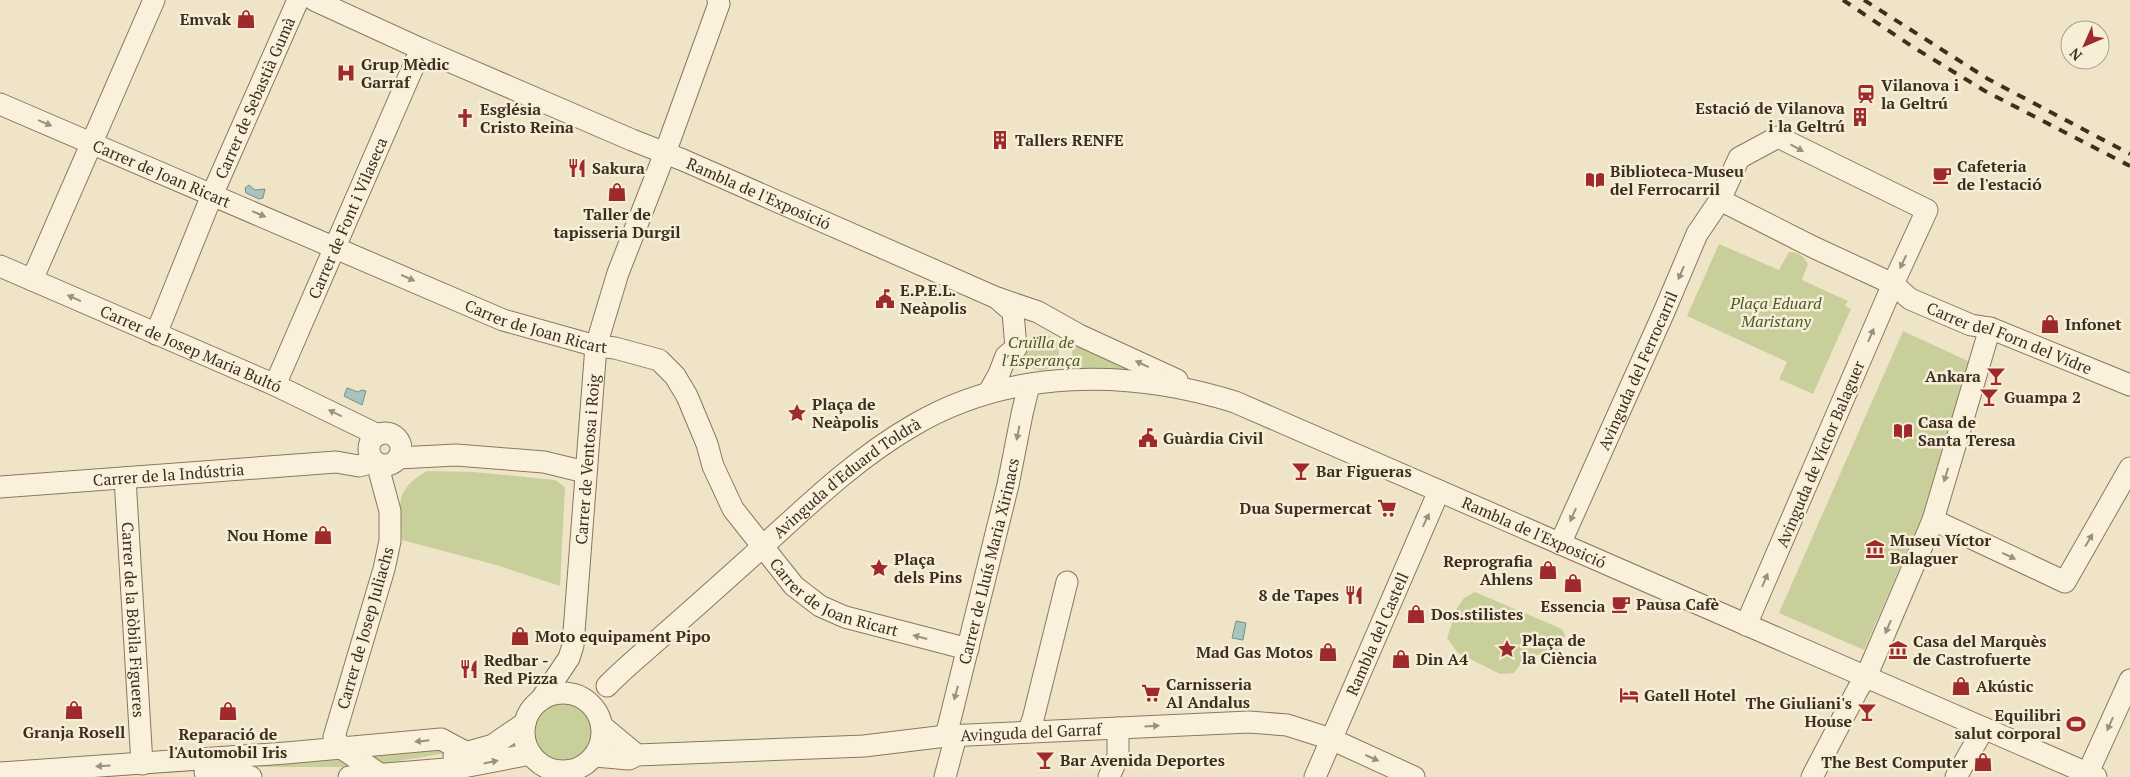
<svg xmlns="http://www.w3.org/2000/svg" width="2130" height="777" font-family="'PT Serif',serif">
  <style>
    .green { fill: #c9cf9b }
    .water { fill: #a9c4bc; stroke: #6f938a }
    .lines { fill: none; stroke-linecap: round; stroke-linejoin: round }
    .minor-casing { stroke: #8d765c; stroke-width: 23 }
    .minor { stroke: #faf1dc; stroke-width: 21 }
    .rail { stroke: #3d2e20; stroke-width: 4; stroke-dasharray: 9 9; stroke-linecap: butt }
    .oneway { fill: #9c907e }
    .labels { text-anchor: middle; stroke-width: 5; stroke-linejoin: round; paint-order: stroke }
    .poi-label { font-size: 16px; font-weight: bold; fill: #3d2e20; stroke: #f7eed8; text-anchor: start }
    .street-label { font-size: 16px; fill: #3d2e20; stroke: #f7eed8 }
    .park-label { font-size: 16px; font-style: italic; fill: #4d5a26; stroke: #f7eed8 }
  </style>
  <rect width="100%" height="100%" fill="#f0e4c8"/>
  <g class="green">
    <path d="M1719,244L1779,270L1789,252C1798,252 1804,256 1808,264L1802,280L1848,301L1845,306L1851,309L1813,394L1779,379L1787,362L1687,316Z"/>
    <polygon points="1903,331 1970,362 1922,516 1864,650 1779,613"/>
    <circle cx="1041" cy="352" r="18"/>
    <path d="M1070,340L1142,373L1068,371C1074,362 1073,351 1070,340Z"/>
    <path d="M427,471L474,472L555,480L565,487L560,586L496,565L402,540C401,505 392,491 427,471Z"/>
    <path d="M1475,592L1562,629L1565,635L1561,647L1555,654C1531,656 1529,652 1514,673L1500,674L1458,653L1447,638L1457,608L1464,598Z"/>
    <circle cx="563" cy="731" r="29"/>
    <polygon points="439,744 453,752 374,765 359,755"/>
    <polygon points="343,755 357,767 218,767 109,777 2,777"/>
  </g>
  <g class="water">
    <polygon points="249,185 255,190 265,189 263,198 259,199 246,193 245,188"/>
    <polygon points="347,388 358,392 362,390 366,391 362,405 344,396"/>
    <polygon points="1236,621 1246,623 1243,640 1232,638"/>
  </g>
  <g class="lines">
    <g class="minor-casing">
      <g id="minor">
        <path id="s1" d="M314,0L421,49L632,140L683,160L997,298L1038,312L1079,335L1177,380"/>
        <path id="s2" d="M0,104L503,320L596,346L615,348L659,360L675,376L687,396L707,444L713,466L733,509L794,586L820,606L845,617L968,649"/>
        <path id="s3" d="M1720,200L1813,247L1893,284L1910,299L1971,325L1990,328L2130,385"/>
        <path id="s4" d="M0,266L275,385L378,435"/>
        <polyline points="32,280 154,0"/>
        <path id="s5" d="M156,334L212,195L298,0"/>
        <path id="s6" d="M275,385L421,49"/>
        <polyline points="989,392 999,374 1006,356 1016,348 1013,312 997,298"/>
        <circle cx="385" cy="449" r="16"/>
        <polyline points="398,458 456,455 544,462 585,472"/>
        <polyline points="377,463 390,511 390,541 384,569 334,737 343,749 381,775"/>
        <path id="s7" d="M125,478L142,764"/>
        <path id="s8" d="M0,487L336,462L359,466L374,462"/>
        <polyline points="1933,520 2065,582 2130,468"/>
        <path id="s9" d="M1560,544L1664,312L1697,234L1720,200L1739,158L1778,137L1927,210L1893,284L1746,625"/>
        <path id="s10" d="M607,686C623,669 642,654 660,638C690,612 720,585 750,558C802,511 853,460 914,425C1011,368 1130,369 1235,402L2096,777"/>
        <circle cx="563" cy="732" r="39"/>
        <path id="s11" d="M542,698L569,658L573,645L596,346L618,273L665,153L719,4L718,0"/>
        <polyline points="602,726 637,755"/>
        <polyline points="1028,732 1033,719 1067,582"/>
        <path id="s12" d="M946,736L1008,485L1022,414L1029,385"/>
        <polyline points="454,756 493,745 525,723"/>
        <path id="s13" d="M595,756L629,759L637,755L864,746L946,736L1249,722L1287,725L1331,739L1414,777"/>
        <path d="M205,772C221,771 237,770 251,777"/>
        <polyline points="0,773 286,753 441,739 467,753"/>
        <polyline points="349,777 458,768 531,754"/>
        <polyline points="945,777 956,736"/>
        <polyline points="1109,777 1118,756 1118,728"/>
        <path id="s14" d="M1315,777L1439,491"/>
        <polyline points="1812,777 1858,689 1866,677 1933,520 1990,328"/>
        <polyline points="1956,777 1984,728"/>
        <polyline points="2086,777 2130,680"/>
      </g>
    </g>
    <use href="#minor" class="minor"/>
    <g class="rail">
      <polyline points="1843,0 1913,47 1985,91 2130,166"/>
      <polyline points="1864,0 1988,79 2130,154"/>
    </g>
  </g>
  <defs><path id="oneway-solid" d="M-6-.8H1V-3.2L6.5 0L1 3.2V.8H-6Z" transform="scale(1.25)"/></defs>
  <g class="oneway">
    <use href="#oneway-solid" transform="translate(45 123) rotate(23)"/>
    <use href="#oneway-solid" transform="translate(1797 148) rotate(29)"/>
    <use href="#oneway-solid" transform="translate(259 214) rotate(23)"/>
    <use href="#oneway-solid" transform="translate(1903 262) rotate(115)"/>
    <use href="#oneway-solid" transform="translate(1681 273) rotate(113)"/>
    <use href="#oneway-solid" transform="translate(408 278) rotate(24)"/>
    <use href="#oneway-solid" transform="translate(74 298) rotate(-156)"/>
    <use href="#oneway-solid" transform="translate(1871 335) rotate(-67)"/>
    <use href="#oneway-solid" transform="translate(1142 364) rotate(-155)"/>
    <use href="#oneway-solid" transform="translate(335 413) rotate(-154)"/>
    <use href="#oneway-solid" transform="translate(1018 433) rotate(101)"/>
    <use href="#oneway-solid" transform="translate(1946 475) rotate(107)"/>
    <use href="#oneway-solid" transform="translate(1573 515) rotate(114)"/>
    <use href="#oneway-solid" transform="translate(1426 520) rotate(-65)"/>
    <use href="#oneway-solid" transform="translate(2089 540) rotate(-60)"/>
    <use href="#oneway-solid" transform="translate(2009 556) rotate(25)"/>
    <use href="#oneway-solid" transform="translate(1765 580) rotate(-67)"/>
    <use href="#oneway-solid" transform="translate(1888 627) rotate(113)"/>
    <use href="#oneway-solid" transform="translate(920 637) rotate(-165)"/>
    <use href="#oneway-solid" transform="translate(956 693) rotate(105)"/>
    <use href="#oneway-solid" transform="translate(2110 724) rotate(114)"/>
    <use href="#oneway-solid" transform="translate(1152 726) rotate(-3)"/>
    <use href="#oneway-solid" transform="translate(422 741) rotate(174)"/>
    <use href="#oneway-solid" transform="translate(1372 758) rotate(24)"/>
    <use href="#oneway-solid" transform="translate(491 762) rotate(-12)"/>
    <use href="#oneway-solid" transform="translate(103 766) rotate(177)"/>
  </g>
  <defs>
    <g id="shop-bare" transform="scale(1.5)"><path d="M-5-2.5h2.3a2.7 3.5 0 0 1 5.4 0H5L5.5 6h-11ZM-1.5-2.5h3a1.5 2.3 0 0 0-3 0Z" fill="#9e2a2b" stroke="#f7eed8" stroke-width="2.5" paint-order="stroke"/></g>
    <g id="hospital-bare" transform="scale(1.5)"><path d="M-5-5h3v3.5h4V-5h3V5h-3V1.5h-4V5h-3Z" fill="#9e2a2b" stroke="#f7eed8" stroke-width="2.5" paint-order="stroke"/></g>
    <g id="station-bare" transform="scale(1.5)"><path d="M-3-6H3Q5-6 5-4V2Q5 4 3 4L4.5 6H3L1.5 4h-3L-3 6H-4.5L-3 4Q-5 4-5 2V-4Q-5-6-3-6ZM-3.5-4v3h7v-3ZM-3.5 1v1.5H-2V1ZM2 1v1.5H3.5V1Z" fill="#9e2a2b" stroke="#f7eed8" stroke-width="2.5" paint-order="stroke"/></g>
    <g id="building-bare" transform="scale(1.5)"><path d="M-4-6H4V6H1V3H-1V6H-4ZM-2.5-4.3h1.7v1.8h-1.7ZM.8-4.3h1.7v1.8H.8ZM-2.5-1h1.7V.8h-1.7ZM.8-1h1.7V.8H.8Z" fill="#9e2a2b" stroke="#f7eed8" stroke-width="2.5" paint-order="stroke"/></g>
    <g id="church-bare" transform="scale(1.5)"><path d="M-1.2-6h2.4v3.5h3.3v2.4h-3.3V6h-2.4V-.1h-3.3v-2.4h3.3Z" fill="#9e2a2b" stroke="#f7eed8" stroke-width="2.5" paint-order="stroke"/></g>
    <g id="restaurant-bare" transform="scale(1.5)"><path d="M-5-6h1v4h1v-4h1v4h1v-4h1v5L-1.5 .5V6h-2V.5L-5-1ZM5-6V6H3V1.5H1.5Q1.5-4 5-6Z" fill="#9e2a2b" stroke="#f7eed8" stroke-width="2.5" paint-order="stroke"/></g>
    <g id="cafe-bare" transform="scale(1.5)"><path d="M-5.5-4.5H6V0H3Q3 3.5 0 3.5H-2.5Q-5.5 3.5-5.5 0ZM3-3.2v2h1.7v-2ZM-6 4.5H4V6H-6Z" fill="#9e2a2b" stroke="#f7eed8" stroke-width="2.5" paint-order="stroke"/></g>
    <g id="library-bare" transform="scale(1.5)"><path d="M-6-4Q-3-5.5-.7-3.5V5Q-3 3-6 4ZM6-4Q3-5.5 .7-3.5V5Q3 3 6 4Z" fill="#9e2a2b" stroke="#f7eed8" stroke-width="2.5" paint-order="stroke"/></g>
    <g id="civic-bare" transform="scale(1.5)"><path d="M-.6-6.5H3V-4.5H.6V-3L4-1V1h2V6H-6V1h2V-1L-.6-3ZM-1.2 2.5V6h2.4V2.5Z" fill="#9e2a2b" stroke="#f7eed8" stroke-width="2.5" paint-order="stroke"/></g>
    <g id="bar-bare" transform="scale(1.5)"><path d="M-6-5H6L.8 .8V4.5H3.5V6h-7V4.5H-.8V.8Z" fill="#9e2a2b" stroke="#f7eed8" stroke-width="2.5" paint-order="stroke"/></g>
    <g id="sight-bare" transform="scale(1.5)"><path d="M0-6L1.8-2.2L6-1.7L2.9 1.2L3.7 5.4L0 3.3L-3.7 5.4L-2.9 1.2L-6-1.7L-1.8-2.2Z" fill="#9e2a2b" stroke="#f7eed8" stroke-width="2.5" paint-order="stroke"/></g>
    <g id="supermarket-bare" transform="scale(1.5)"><path d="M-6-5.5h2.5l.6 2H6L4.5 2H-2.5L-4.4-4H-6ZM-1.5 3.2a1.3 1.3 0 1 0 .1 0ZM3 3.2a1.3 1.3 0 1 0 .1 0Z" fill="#9e2a2b" stroke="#f7eed8" stroke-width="2.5" paint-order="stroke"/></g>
    <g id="museum-bare" transform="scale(1.5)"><path d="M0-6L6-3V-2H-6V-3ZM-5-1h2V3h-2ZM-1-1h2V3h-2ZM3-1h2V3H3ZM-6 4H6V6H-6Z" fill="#9e2a2b" stroke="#f7eed8" stroke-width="2.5" paint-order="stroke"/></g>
    <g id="hotel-bare" transform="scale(1.5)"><path d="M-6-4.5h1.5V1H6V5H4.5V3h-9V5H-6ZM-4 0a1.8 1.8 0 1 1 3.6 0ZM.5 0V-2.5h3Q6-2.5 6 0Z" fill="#9e2a2b" stroke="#f7eed8" stroke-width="2.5" paint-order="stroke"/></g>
    <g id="stadium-bare" transform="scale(1.5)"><path d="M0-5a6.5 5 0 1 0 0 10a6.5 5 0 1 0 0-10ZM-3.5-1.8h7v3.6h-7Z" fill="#9e2a2b" stroke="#f7eed8" stroke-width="2.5" paint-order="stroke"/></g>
  </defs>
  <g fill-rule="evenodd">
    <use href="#shop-bare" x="246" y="19"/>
    <use href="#hospital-bare" x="346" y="73"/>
    <use href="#station-bare" x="1866" y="94"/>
    <use href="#building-bare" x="1860" y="117"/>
    <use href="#church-bare" x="465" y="118"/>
    <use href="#building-bare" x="1000" y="140"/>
    <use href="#restaurant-bare" x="577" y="168"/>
    <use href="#cafe-bare" x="1942" y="175"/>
    <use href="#library-bare" x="1595" y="180"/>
    <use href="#shop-bare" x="617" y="192"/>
    <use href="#civic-bare" x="885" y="299"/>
    <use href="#shop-bare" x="2050" y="324"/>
    <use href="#bar-bare" x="1996" y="376"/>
    <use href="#bar-bare" x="1989" y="397"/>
    <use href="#sight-bare" x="797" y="413"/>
    <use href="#library-bare" x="1903" y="431"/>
    <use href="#civic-bare" x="1148" y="438"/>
    <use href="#bar-bare" x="1301" y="471"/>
    <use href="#supermarket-bare" x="1387" y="508"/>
    <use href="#shop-bare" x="323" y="535"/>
    <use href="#museum-bare" x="1875" y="549"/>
    <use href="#sight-bare" x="879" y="568"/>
    <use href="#shop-bare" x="1548" y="570"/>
    <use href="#shop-bare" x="1573" y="583"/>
    <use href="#restaurant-bare" x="1354" y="595"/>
    <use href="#cafe-bare" x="1621" y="604"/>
    <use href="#shop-bare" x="1416" y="614"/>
    <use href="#shop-bare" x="520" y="636"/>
    <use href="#sight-bare" x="1507" y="649"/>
    <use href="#museum-bare" x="1898" y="650"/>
    <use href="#shop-bare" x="1328" y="652"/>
    <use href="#shop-bare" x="1401" y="659"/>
    <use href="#restaurant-bare" x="469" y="669"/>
    <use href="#shop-bare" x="1961" y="686"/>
    <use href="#supermarket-bare" x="1151" y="693"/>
    <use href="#hotel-bare" x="1629" y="695"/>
    <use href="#shop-bare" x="74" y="710"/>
    <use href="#shop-bare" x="228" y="711"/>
    <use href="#bar-bare" x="1867" y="712"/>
    <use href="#stadium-bare" x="2076" y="724"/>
    <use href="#bar-bare" x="1045" y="760"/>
    <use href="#shop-bare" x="1983" y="762"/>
  </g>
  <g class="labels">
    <g class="poi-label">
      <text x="231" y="25" text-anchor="end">Emvak</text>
      <text x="361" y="70">Grup Mèdic<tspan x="361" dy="18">Garraf</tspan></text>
      <text x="1881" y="91">Vilanova i<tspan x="1881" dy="18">la Geltrú</tspan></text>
      <text x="1845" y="114" text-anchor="end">Estació de Vilanova<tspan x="1845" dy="18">i la Geltrú</tspan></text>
      <text x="480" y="115">Església<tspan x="480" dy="18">Cristo Reina</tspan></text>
      <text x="1015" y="146">Tallers RENFE</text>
      <text x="1957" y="172">Cafeteria<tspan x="1957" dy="18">de l'estació</tspan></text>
      <text x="592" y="174">Sakura</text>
      <text x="1610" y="177">Biblioteca-Museu<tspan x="1610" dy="18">del Ferrocarril</tspan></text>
      <text x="617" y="220" text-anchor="middle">Taller de<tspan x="617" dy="18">tapisseria Durgil</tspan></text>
      <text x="900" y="296">E.P.E.L.<tspan x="900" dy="18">Neàpolis</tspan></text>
      <text x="2065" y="330">Infonet</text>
      <text x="1981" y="382" text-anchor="end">Ankara</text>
      <text x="2004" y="403">Guampa 2</text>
      <text x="812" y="410">Plaça de<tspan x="812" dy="18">Neàpolis</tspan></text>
      <text x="1918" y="428">Casa de<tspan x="1918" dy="18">Santa Teresa</tspan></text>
      <text x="1163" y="444">Guàrdia Civil</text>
      <text x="1316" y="477">Bar Figueras</text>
      <text x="1372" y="514" text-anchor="end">Dua Supermercat</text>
      <text x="308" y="541" text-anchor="end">Nou Home</text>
      <text x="1890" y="546">Museu Víctor<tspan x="1890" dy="18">Balaguer</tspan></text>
      <text x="894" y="565">Plaça<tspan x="894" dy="18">dels Pins</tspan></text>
      <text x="1533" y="567" text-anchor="end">Reprografia<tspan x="1533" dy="18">Ahlens</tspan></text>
      <text x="1339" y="601" text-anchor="end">8 de Tapes</text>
      <text x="1636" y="610">Pausa Cafè</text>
      <text x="1573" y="612" text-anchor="middle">Essencia</text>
      <text x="1431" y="620">Dos.stilistes</text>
      <text x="535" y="642">Moto equipament Pipo</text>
      <text x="1522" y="646">Plaça de<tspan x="1522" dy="18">la Ciència</tspan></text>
      <text x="1913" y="647">Casa del Marquès<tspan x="1913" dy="18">de Castrofuerte</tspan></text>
      <text x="1313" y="658" text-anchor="end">Mad Gas Motos</text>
      <text x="1416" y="665">Din A4</text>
      <text x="484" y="666">Redbar -<tspan x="484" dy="18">Red Pizza</tspan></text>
      <text x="1166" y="690">Carnisseria<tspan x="1166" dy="18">Al Andalus</tspan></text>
      <text x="1976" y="692">Akústic</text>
      <text x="1644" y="701">Gatell Hotel</text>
      <text x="1852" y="709" text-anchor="end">The Giuliani's<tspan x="1852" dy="18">House</tspan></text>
      <text x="2061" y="721" text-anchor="end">Equilibri<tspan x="2061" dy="18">salut corporal</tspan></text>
      <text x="74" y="738" text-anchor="middle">Granja Rosell</text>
      <text x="228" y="740" text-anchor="middle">Reparació de<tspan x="228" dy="18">l'Automobil Iris</tspan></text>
      <text x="1060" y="766">Bar Avenida Deportes</text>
      <text x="1968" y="768" text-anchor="end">The Best Computer</text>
    </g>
    <g class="street-label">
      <text dy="6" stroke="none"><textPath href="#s5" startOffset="256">Carrer de Sebastià Gumà</textPath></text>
      <text dy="6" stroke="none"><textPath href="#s2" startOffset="176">Carrer de Joan Ricart</textPath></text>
      <text dy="6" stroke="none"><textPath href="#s1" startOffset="485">Rambla de l'Exposició</textPath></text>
      <text dy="6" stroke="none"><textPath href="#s6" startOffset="182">Carrer de Font i Vilaseca</textPath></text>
      <text dy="6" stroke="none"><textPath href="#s2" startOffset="581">Carrer de Joan Ricart</textPath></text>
      <text dy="6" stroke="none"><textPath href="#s3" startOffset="322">Carrer del Forn del Vidre</textPath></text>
      <text dy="6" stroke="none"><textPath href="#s4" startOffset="208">Carrer de Josep Maria Bultó</textPath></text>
      <text dy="6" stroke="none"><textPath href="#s9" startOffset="190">Avinguda del Ferrocarril</textPath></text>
      <text transform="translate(1820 454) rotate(-67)" y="6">Avinguda de Víctor Balaguer</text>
      <text dy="6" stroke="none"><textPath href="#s11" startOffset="248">Carrer de Ventosa i Roig</textPath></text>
      <text dy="6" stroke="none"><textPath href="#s8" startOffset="169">Carrer de la Indústria</textPath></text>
      <text dy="6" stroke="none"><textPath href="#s10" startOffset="318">Avinguda d'Eduard Toldrà</textPath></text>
      <text dy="6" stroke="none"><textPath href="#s10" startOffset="1061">Rambla de l'Exposició</textPath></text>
      <text dy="6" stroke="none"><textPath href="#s12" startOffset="180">Carrer de Lluís Maria Xirinacs</textPath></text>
      <text dy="6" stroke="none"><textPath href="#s2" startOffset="1016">Carrer de Joan Ricart</textPath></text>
      <text dy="6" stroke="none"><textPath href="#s7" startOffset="142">Carrer de la Bòbila Figueres</textPath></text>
      <text transform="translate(365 628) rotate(-74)" y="6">Carrer de Josep Juliachs</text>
      <text dy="6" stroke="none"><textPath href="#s14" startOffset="156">Rambla del Castell</textPath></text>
      <text dy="6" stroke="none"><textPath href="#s13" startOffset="438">Avinguda del Garraf</textPath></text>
    </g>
    <g class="park-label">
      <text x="1776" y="309">Plaça Eduard<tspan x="1776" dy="18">Maristany</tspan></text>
      <text x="1041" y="348">Cruïlla de<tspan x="1041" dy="18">l'Esperança</tspan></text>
    </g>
  </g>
  <g transform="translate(2085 45) rotate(225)"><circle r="24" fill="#f7eed8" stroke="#ada18e"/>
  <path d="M0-4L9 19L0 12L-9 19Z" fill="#9e2a2b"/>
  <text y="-8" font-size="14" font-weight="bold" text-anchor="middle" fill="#3d2e20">N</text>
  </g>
</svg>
